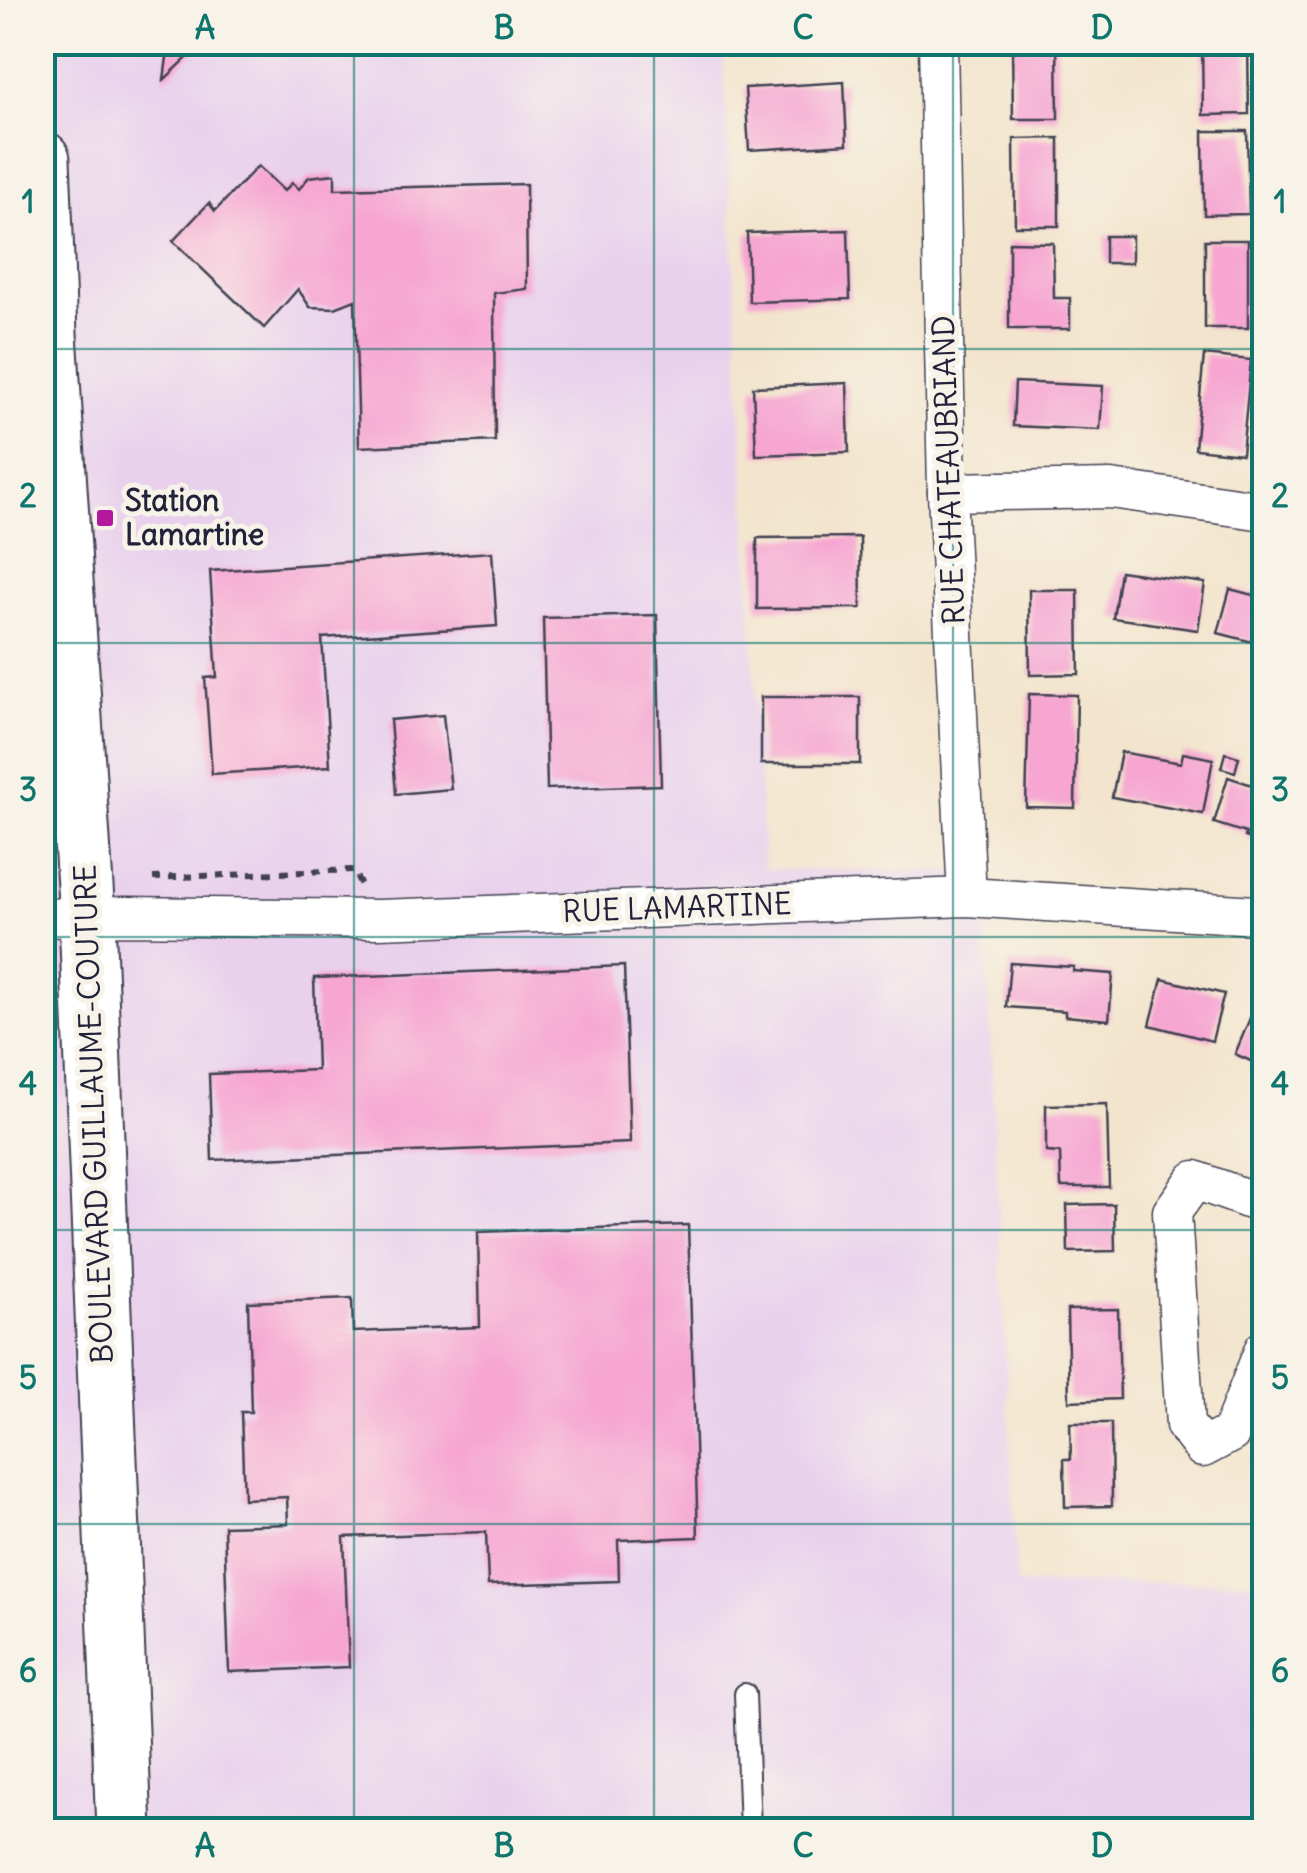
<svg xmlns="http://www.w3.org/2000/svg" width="1307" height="1873" font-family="Delius,sans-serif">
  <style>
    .built { fill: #e9d1ed }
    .building { fill: #f6a6d1 }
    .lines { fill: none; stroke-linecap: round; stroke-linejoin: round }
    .lane-casing { stroke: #413f51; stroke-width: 24 }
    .street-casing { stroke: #413f51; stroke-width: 41 }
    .primary-casing { stroke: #413f51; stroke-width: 59 }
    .path { stroke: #413f51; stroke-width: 6; stroke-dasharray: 8 8; stroke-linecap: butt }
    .lane { stroke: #fff; stroke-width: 20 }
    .street { stroke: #fff; stroke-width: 38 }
    .primary { stroke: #fff; stroke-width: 55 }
    .grid { fill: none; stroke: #0f766e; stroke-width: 2.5; stroke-opacity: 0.55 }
    .poi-dot { fill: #b5179e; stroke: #f7f3e8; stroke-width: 4 }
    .labels { text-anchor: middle; stroke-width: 10; stroke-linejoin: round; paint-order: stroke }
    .street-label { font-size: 30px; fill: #22223b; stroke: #f7f3e8 }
    .poi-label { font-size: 30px; font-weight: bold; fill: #22223b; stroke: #f7f3e8; text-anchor: start }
    .neatline { fill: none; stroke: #0f766e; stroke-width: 4 }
    .grid-label { font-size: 32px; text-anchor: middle; font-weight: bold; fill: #0f766e }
  </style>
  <rect width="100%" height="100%" fill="#f7f3e8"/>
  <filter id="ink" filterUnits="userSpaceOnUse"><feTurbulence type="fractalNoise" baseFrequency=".01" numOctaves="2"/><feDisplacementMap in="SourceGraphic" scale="20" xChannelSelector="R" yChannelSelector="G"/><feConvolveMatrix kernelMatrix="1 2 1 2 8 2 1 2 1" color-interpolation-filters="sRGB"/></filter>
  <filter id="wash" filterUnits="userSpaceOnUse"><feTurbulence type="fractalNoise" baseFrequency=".0048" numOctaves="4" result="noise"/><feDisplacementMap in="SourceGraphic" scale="40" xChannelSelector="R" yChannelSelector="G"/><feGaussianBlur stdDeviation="2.25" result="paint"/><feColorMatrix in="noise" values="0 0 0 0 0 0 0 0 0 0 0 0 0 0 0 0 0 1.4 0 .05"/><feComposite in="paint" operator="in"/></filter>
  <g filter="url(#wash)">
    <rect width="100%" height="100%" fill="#f3e5cd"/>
    <polygon class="built" points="42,43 723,43 764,869 982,872 1017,1585 1264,1581 1264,1830 43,1830 42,866 47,865 42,763"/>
    <g id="blocks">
      <g class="building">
        <polygon points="169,42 204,42 164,80"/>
        <polygon points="1012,42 1057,42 1058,119 1013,119"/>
        <polygon points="1202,42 1248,42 1249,114 1203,115"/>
        <polygon points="844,82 847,144 749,150 745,88"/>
        <polygon points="1203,131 1247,131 1249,214 1204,215"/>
        <polygon points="1059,138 1059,226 1015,226 1014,139"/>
        <polygon points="258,166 284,191 292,183 299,189 309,177 335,174 335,189 526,184 527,289 494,293 495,441 359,447 355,300 335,308 310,307 298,289 264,328 173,241 209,203 215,211"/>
        <polygon points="848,230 850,299 749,302 747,233"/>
        <rect x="1105" y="236" width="27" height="27"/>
        <rect x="1205" y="240" width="43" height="88"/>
        <polygon points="1009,242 1053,243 1054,298 1070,298 1070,329 1009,329"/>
        <polygon points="1204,355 1251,360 1242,454 1195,449"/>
        <polygon points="1015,382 1103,386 1100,430 1013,426"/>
        <polygon points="847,383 849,452 756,455 753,387"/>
        <polygon points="860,537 861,608 757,609 757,538"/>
        <polygon points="492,552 497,626 322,638 330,766 212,774 205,678 217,677 210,571"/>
        <polygon points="1120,571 1205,583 1198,630 1113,618"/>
        <polygon points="1230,589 1260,597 1261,592 1264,593 1264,645 1218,633"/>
        <polygon points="1029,590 1078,590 1079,674 1030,675"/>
        <polygon points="657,615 661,785 547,789 543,618"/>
        <polygon points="1029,694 1077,695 1075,808 1026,807"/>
        <rect x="761" y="697" width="99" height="67"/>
        <polygon points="443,715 451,789 396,794 390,720"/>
        <polygon points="1121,752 1181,763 1183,753 1213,759 1203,814 1112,797"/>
        <polygon points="1225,753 1239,757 1235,772 1221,768"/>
        <polygon points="1228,777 1264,789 1264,839 1259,837 1258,841 1245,837 1246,833 1214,823"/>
        <polygon points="1010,963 1074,967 1073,971 1113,974 1109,1020 1065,1016 1065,1011 1006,1007"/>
        <polygon points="624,966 630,1143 212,1160 209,1074 317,1070 314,978"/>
        <polygon points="1162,979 1224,994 1212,1041 1150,1025"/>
        <polygon points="1255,1006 1264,1010 1264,1067 1235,1054"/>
        <polygon points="1107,1104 1109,1187 1061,1187 1060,1153 1046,1152 1046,1105"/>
        <polygon points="1114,1204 1115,1251 1068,1252 1067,1205"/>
        <polygon points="688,1225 698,1537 618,1540 619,1581 488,1585 486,1532 344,1537 349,1667 229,1672 224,1526 288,1524 287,1497 244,1499 241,1412 251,1412 248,1302 352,1298 353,1332 480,1327 478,1232"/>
        <polygon points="1118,1309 1120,1399 1069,1401 1067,1310"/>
        <polygon points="1070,1423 1111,1423 1112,1506 1065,1507 1064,1459 1071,1459"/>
      </g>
    </g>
  </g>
  <g filter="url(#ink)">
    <use href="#blocks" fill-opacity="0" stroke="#413f51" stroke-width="2.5"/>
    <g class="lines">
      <g class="lane-casing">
        <polyline id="lane" points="745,1694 750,1830"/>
      </g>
      <g class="street-casing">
        <g id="street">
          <polyline points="938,42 947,492 967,897"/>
          <polyline points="947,492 1111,489 1264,511"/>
          <polyline points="42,918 127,916 379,919 967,897 1256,915 1264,920"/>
          <polyline points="1264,1205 1195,1180 1172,1212 1185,1425 1203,1448 1231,1433 1264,1349"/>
        </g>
      </g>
      <g class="primary-casing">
        <polyline id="primary" points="42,159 49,334 87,917 124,1830"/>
      </g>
      <polyline class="path" points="153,878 353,870 361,885"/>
      <use href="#lane" class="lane"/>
      <use href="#street" class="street"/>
      <use href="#primary" class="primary"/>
    </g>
  </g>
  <path class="grid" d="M354,42V1830M654,42V1830M953,42V1830M42,349H1264M42,643H1264M42,937H1264M42,1230H1264M42,1524H1264"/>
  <rect class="poi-dot" x="95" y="508" width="20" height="20" rx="5"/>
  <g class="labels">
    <g class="street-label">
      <text transform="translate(949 470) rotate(-92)" y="10">RUE CHATEAUBRIAND</text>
      <text transform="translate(677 908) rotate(-2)" y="10">RUE LAMARTINE</text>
      <text transform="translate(94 1114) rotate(-92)" y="10">BOULEVARD GUILLAUME-COUTURE</text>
    </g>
    <g class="poi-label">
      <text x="125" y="511">Station<tspan x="125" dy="34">Lamartine</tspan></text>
    </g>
  </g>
  <rect width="1307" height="1873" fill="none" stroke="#f7f3e8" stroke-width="110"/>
  <rect x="55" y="55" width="1197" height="1763" class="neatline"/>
  <g class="grid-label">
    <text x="205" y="39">A</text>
    <text x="504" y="39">B</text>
    <text x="803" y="39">C</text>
    <text x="1102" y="39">D</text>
    <text x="28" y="213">1</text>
    <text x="1280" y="213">1</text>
    <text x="28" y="507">2</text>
    <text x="1280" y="507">2</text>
    <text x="28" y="801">3</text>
    <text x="1280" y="801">3</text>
    <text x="28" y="1095">4</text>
    <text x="1280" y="1095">4</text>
    <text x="28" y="1389">5</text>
    <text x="1280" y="1389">5</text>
    <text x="28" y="1682">6</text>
    <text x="1280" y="1682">6</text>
    <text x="205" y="1857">A</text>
    <text x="504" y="1857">B</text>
    <text x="803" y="1857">C</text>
    <text x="1102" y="1857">D</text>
  </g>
</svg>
